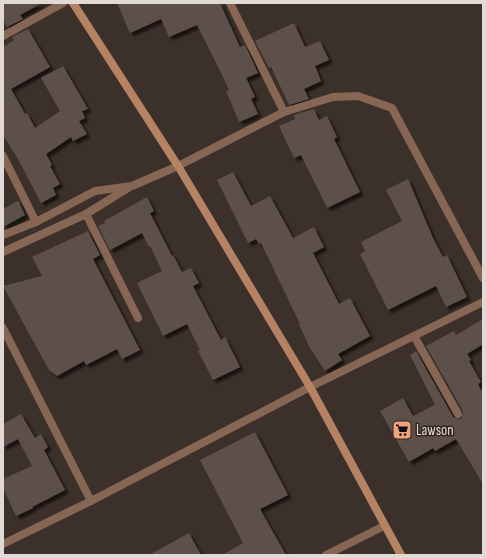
<svg xmlns="http://www.w3.org/2000/svg" width="486" height="558" font-family="'Sofia Sans Condensed',sans-serif">
  <style>
    .building { fill: #5d5049; filter: url(#shadow) }
    .lines { fill: none; stroke-linecap: round; stroke-linejoin: round }
    .street { stroke: #876654; stroke-width: 8 }
    .secondary { stroke: #b68264; stroke-width: 8 }
    .labels { text-anchor: middle; stroke-width: 3; stroke-linejoin: round; paint-order: stroke }
    .poi-label { font-size: 15px; fill: #e1d9d5; stroke: #322620; text-anchor: start }
  </style>
  <defs>
    <filter id="shadow"><feDropShadow dx="3.5" dy="3.5" stdDeviation="1" flood-color="#0009"/></filter>
  </defs>
  <rect width="100%" height="100%" fill="#3c302a"/>
  <g class="building">
    <polygon points="3,3 42,3 20,15 23,19 7,27 3,20"/>
    <polygon points="117,3 220,3 240,47 245,45 258,73 246,78 255,97 251,99 258,114 239,122 226,91 229,90 222,75 197,25 169,37 161,19 130,33"/>
    <polygon points="294,23 305,47 320,41 329,60 315,66 321,81 304,89 309,99 289,105 271,67 269,68 255,41"/>
    <polygon points="28,29 50,67 11,89 25,114 27,113 35,128 60,111 41,78 63,66 88,109 82,111 85,118 79,121 87,134 73,141 71,137 46,154 52,165 50,166 60,184 53,188 56,195 41,203 19,161 3,135 3,47 14,40 12,37"/>
    <polygon points="314,109 319,120 327,116 337,137 334,139 360,192 327,208 301,155 294,158 279,126 295,119 294,115"/>
    <polygon points="233,172 251,206 270,196 293,238 314,227 324,247 313,253 339,304 350,298 370,336 338,354 342,360 325,371 310,348 299,325 300,324 261,243 259,244 256,239 248,243 217,180"/>
    <polygon points="408,179 433,238 443,257 447,255 467,297 446,307 436,286 388,310 360,254 365,251 361,242 402,221 386,190"/>
    <polygon points="147,197 154,211 150,213 172,256 173,255 182,272 191,268 199,283 193,286 221,340 225,337 240,367 213,380 198,351 200,350 187,324 163,336 137,283 162,271 150,246 149,247 142,233 110,250 98,226 105,223 104,221"/>
    <polygon points="18,201 25,215 3,227 3,209"/>
    <polygon points="88,231 100,255 93,259 140,350 122,359 117,349 86,365 84,361 57,376 49,370 3,286 42,276 32,257"/>
    <polygon points="483,319 483,344 467,354 471,360 469,361 481,382 478,384 483,394 483,484 456,439 435,451 433,448 409,462 380,411 403,398 413,416 435,405 410,355 416,351 453,417 458,419 461,419 463,414 463,411 426,346 454,331 456,335"/>
    <polygon points="21,414 35,438 41,434 48,447 44,450 65,490 32,507 33,508 16,516 3,488 3,479 32,466 18,439 3,447 3,424"/>
    <polygon points="255,432 288,495 260,509 286,555 222,555 243,543 200,460"/>
    <polygon points="189,533 201,555 149,555"/>
  </g>
  <g class="lines">
    <g class="street">
      <polyline points="230,3 284,112"/>
      <polyline points="3,36 63,3"/>
      <polyline points="3,156 36,222"/>
      <polyline points="86,214 138,318"/>
      <polyline points="3,235 36,222 95,191 132,186 178,166 284,112 333,97 358,96 392,108 483,278"/>
      <polyline points="3,252 86,214 128,188"/>
      <polyline points="3,328 91,501"/>
      <polyline points="414,336 458,414"/>
      <polyline points="3,544 91,501 310,387 483,302"/>
      <polyline points="326,555 384,526"/>
    </g>
    <polyline class="secondary" points="73,3 178,166 310,387 401,555"/>
  </g>
  <defs>
    <g id="supermarket-square" transform="scale(1)"><rect x="-9" y="-9" width="18" height="18" rx="4" fill="#efa378" stroke="#322620"/><path d="M-6-5.5h2.5l.6 2H6L4.5 2H-2.5L-4.4-4H-6ZM-1.5 3.2a1.3 1.3 0 1 0 .1 0ZM3 3.2a1.3 1.3 0 1 0 .1 0Z" fill="#111"/></g>
  </defs>
  <g fill-rule="evenodd">
    <use href="#supermarket-square" x="402" y="430"/>
  </g>
  <g class="labels">
    <g class="poi-label">
      <text x="416" y="435">Lawson</text>
    </g>
  </g>
  <rect width="486" height="558" fill="none" stroke="#e1d9d5" stroke-width="8"/>
</svg>
